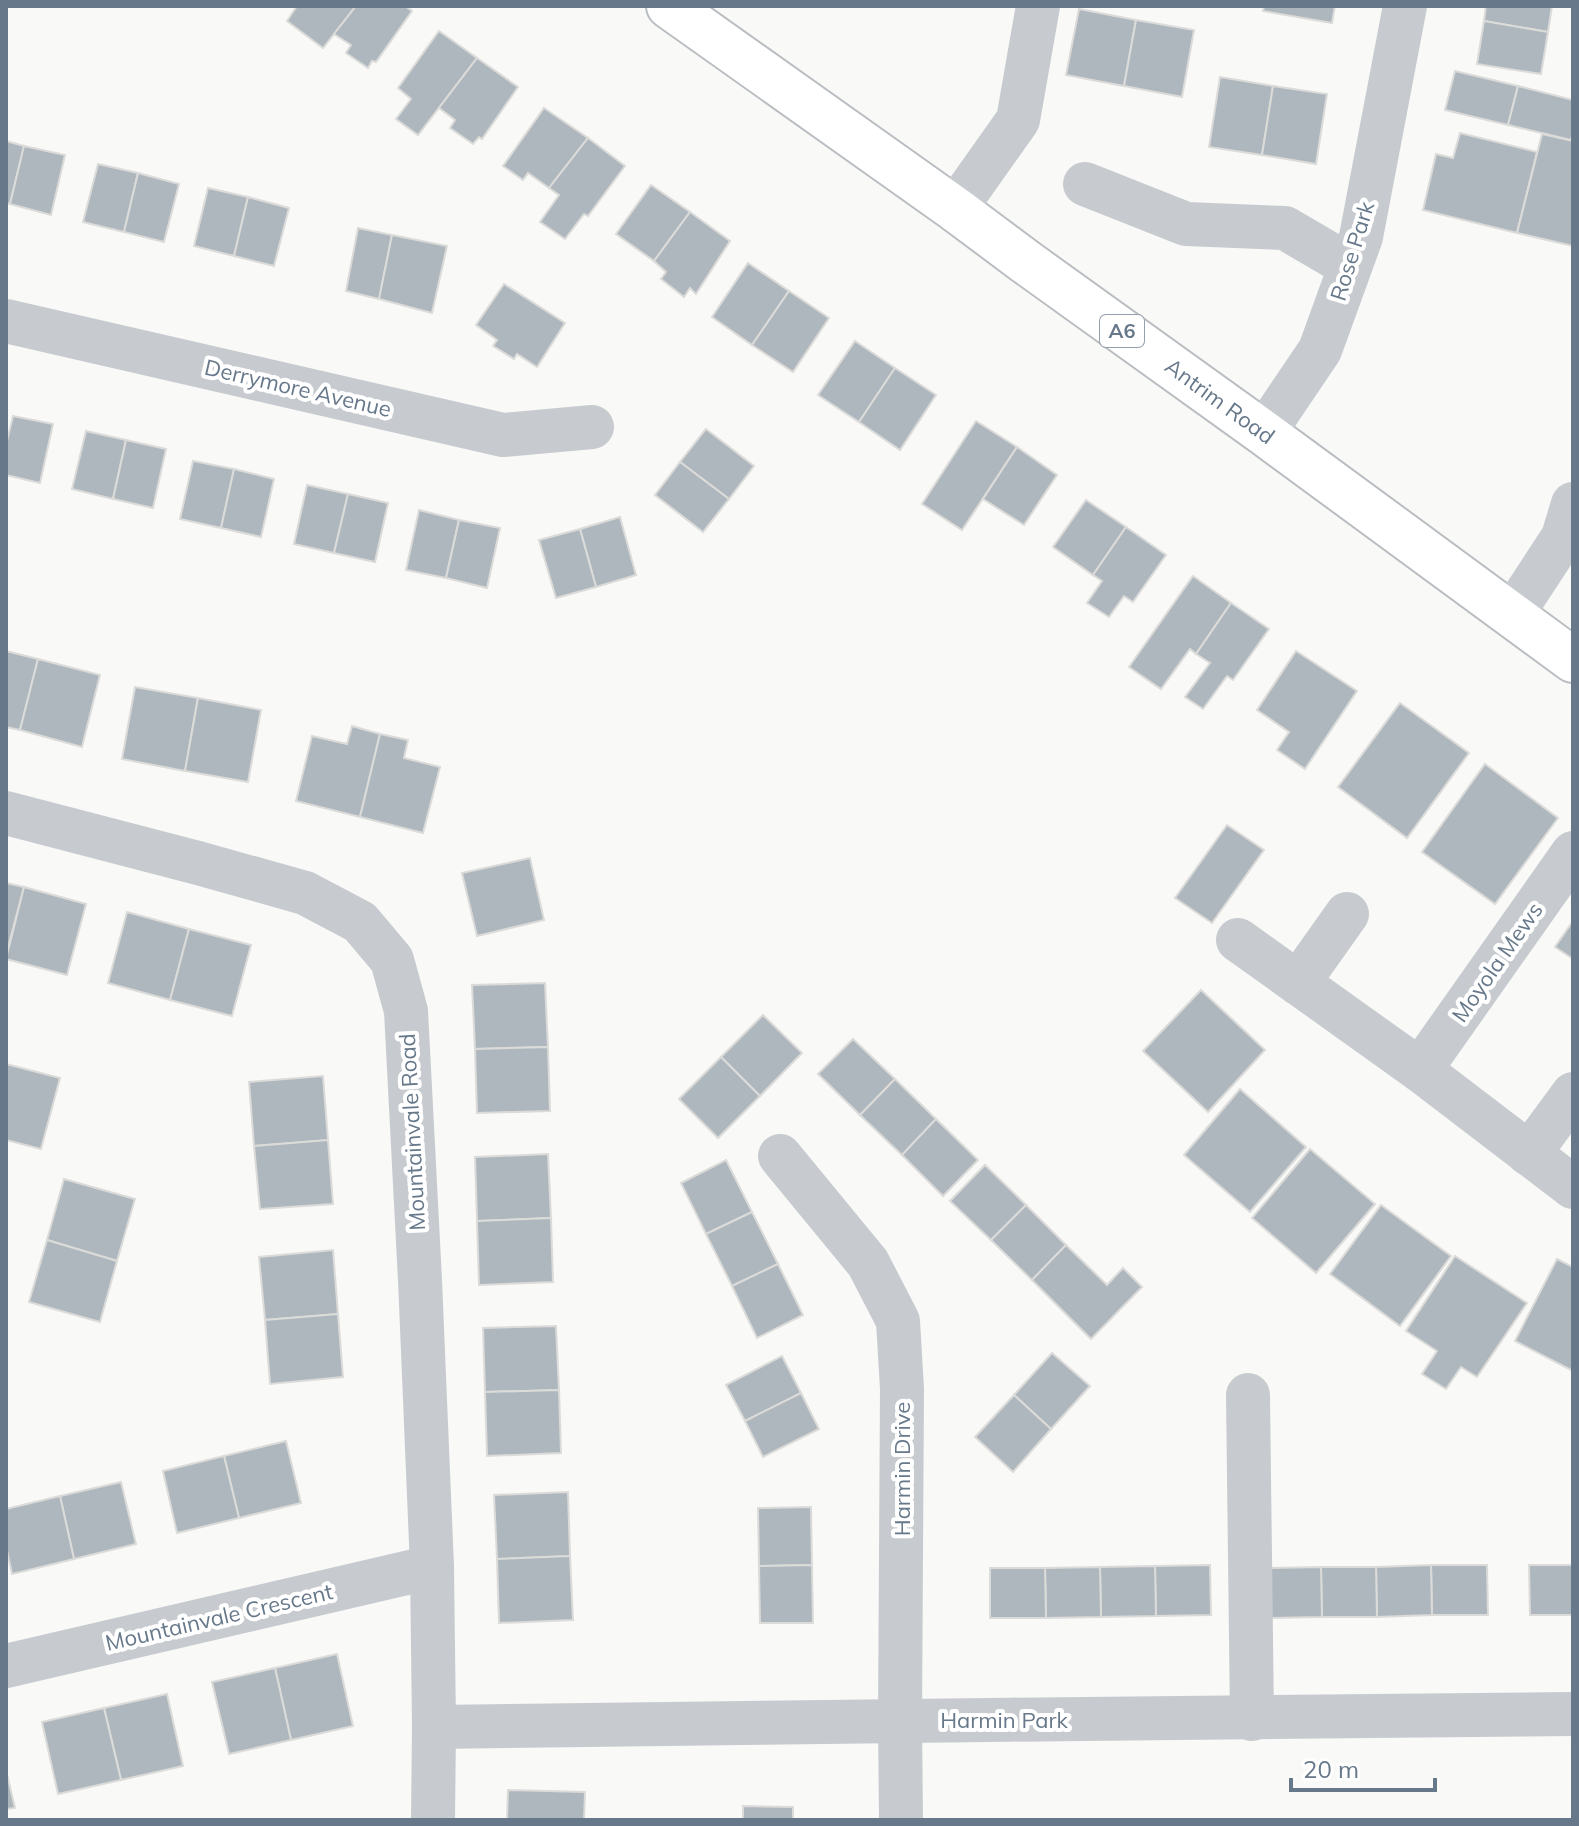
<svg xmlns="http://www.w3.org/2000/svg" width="1579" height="1826" font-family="Mulish,sans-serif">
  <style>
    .building { fill: #afb7be; stroke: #dbdbd9; stroke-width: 2 }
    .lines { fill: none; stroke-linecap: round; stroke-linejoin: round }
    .major-casing { stroke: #babec2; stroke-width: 48 }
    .minor { stroke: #c7cbcf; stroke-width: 44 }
    .major { stroke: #fff; stroke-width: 44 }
    .labels { text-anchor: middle; stroke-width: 8; stroke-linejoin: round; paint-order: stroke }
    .shield { fill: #fff; stroke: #94a0ad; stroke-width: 2 }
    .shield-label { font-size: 20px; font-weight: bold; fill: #66788a }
    .street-label { font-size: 22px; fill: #66788a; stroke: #fff }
  </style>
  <rect width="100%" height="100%" fill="#f9f9f7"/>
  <g class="building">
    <polygon points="297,6 356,6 323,48 287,21"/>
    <polygon points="356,6 405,6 412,11 376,62 372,61 368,68 346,53 351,45 334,34"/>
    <polygon points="1264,6 1335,6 1332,23 1263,11"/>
    <polygon points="1486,6 1552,6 1548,32 1484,21"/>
    <polygon points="1079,9 1136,20 1124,86 1066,75"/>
    <polygon points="1136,20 1194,30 1182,97 1124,86"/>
    <polygon points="1484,21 1548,32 1541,74 1477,64"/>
    <polygon points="439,31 477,58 418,135 396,119 411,99 398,88"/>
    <polygon points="477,58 518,87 482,139 479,137 473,144 450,128 455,120 439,108"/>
    <polygon points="1455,71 1518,86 1508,125 1445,110"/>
    <polygon points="1220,77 1273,86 1262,155 1209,147"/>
    <polygon points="1273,86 1327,94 1316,164 1262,155"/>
    <polygon points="1518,86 1573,100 1573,131 1571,140 1508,125"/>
    <polygon points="544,108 588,138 549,188 528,173 523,180 503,166"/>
    <polygon points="1460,133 1537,152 1517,233 1423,210 1436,154 1453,158"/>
    <polygon points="1542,134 1573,141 1573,246 1517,233"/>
    <polygon points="588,138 625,166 588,216 584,214 565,239 540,222 559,195 549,188"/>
    <polygon points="6,141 24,146 10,204 6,203"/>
    <polygon points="24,146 65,155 51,215 10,204"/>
    <polygon points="98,164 138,173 124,232 83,222"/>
    <polygon points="138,173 179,184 164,242 124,232"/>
    <polygon points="651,185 690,212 654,261 616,234"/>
    <polygon points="208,188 248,197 234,256 194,246"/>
    <polygon points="248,197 289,208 274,266 234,256"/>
    <polygon points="690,212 730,241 696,294 690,288 684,297 661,279 666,272 654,261"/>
    <polygon points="358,228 392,235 379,299 346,291"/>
    <polygon points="392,235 447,246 432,313 379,299"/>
    <polygon points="748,263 789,291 752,345 712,317"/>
    <polygon points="504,284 565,323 537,367 517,354 514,359 493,346 497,340 476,325"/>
    <polygon points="789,291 829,318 793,372 752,345"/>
    <polygon points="855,341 895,368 859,422 818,395"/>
    <polygon points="895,368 936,395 900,450 859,422"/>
    <polygon points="13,416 53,424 40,483 6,475 6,445"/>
    <polygon points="976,421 1017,447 962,530 922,504"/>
    <polygon points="706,429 754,466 729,499 680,462"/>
    <polygon points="86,431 126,440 113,499 72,489"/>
    <polygon points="126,440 166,449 153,508 113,499"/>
    <polygon points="1017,447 1057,475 1024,525 983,499"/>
    <polygon points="193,461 234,469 221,528 180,519"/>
    <polygon points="680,462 729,499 703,532 655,495"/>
    <polygon points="234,469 274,479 261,537 221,528"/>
    <polygon points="307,485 348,494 334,553 294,544"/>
    <polygon points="348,494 388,503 375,562 334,553"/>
    <polygon points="1086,500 1126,527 1093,575 1053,547"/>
    <polygon points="419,510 459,520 446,578 406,570"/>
    <polygon points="620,517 636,575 596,587 580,529"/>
    <polygon points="459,520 500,528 487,588 446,578"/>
    <polygon points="1126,527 1166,555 1133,602 1124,596 1109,617 1087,603 1102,581 1093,575"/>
    <polygon points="580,529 596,587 556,598 539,540"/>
    <polygon points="1193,576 1231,603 1196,654 1190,649 1161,689 1129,667"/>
    <polygon points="1231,603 1269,629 1233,680 1227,676 1203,709 1185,697 1210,663 1196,654"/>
    <polygon points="6,651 38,659 20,730 6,727"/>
    <polygon points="1296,651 1357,691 1305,769 1277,750 1289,732 1257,710"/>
    <polygon points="38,659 100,675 82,747 20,730"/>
    <polygon points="135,687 198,698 185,771 122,759"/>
    <polygon points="198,698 261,710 248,782 185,771"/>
    <polygon points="1400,703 1469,753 1407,838 1338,787"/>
    <polygon points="352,726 380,734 360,817 296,801 312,736 347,744"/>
    <polygon points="380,734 408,740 404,758 440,767 423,833 360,817"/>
    <polygon points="1485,764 1558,818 1495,904 1422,852"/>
    <polygon points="1227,825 1264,850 1212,923 1175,898"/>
    <polygon points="530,858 544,920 477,936 462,873"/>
    <polygon points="6,883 24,887 6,955"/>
    <polygon points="24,887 86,904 67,975 6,959"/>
    <polygon points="127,912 189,929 170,1000 108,983"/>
    <polygon points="1573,921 1573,959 1555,947"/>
    <polygon points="189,929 251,945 232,1016 170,1000"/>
    <polygon points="545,983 548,1047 475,1049 472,985"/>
    <polygon points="1201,990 1265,1050 1208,1112 1143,1051"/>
    <polygon points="763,1015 802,1053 760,1096 721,1057"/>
    <polygon points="853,1039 895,1079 860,1115 818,1074"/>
    <polygon points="548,1047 550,1111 477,1113 475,1049"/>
    <polygon points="721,1057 760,1096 718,1138 679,1099"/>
    <polygon points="6,1064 60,1078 41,1149 6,1140"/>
    <polygon points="323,1076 328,1140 254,1146 249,1082"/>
    <polygon points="895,1079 936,1119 902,1155 860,1115"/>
    <polygon points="1240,1089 1306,1147 1250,1212 1184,1155"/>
    <polygon points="936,1119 978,1160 943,1196 902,1155"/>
    <polygon points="328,1140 333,1204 260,1209 254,1146"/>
    <polygon points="1310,1149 1375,1204 1316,1273 1252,1218"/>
    <polygon points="548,1154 551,1218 477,1221 475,1157"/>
    <polygon points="726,1160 752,1212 706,1234 681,1183"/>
    <polygon points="985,1165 1026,1205 991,1240 950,1201"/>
    <polygon points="64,1179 135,1199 117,1261 47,1240"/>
    <polygon points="1026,1205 1066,1245 1032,1280 991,1240"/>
    <polygon points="1381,1205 1451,1256 1400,1326 1330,1274"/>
    <polygon points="752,1212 778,1264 732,1286 706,1234"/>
    <polygon points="551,1218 553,1282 479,1285 477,1221"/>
    <polygon points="47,1240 117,1261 100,1322 29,1302"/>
    <polygon points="1066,1245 1107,1285 1123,1268 1142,1287 1091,1339 1032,1280"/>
    <polygon points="333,1250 338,1314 265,1320 259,1257"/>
    <polygon points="1455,1256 1527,1303 1477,1377 1461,1367 1446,1389 1422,1374 1437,1351 1406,1331"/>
    <polygon points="1557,1259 1573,1267 1573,1371 1515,1341"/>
    <polygon points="778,1264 803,1315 757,1338 732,1286"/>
    <polygon points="338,1314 343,1377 270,1384 265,1320"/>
    <polygon points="556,1326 559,1390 485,1392 483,1328"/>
    <polygon points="1052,1353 1090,1386 1051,1429 1014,1395"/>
    <polygon points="782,1356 801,1393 745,1421 726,1385"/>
    <polygon points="559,1390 561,1453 487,1456 485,1392"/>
    <polygon points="801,1393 819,1429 763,1457 745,1421"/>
    <polygon points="1014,1395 1051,1429 1013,1472 975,1437"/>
    <polygon points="286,1441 301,1503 239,1518 224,1456"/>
    <polygon points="224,1456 239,1518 177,1533 163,1471"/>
    <polygon points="121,1482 136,1544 74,1559 60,1496"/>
    <polygon points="568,1492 570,1556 497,1559 494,1495"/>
    <polygon points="60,1496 74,1559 12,1574 6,1546 6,1509"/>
    <polygon points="811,1507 812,1565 759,1566 758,1508"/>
    <polygon points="570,1556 573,1620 499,1623 497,1559"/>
    <polygon points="812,1565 813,1623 760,1623 759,1566"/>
    <polygon points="1210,1565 1211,1615 1156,1616 1155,1566"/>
    <polygon points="1431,1565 1487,1565 1488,1615 1432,1615"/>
    <polygon points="1431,1565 1432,1615 1377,1617 1376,1567"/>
    <polygon points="1529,1565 1573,1565 1573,1615 1530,1615"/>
    <polygon points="1155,1566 1156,1616 1101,1617 1100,1567"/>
    <polygon points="1100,1567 1101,1617 1046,1618 1045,1568"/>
    <polygon points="1321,1567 1376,1567 1377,1617 1322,1617"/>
    <polygon points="1321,1567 1322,1617 1267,1618 1266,1568"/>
    <polygon points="990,1568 1045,1568 1046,1618 990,1618"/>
    <polygon points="337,1654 353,1726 291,1740 275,1668"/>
    <polygon points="275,1668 291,1740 229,1754 212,1682"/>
    <polygon points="167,1694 183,1766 121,1780 104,1708"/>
    <polygon points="104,1708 121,1780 58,1794 42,1722"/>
    <polygon points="6,1770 15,1808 6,1809"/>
    <polygon points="508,1790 585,1792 584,1820 507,1820"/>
    <polygon points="743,1806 793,1807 793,1820 743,1820"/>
  </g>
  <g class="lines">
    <g class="major-casing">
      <polyline id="major" points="669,6 955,209 1026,262 1264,433 1573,660"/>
    </g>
    <g class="minor">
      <polyline points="1085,184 1186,224 1285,228 1350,266"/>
      <polyline points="955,209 1018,120 1038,6"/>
      <polyline points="6,321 503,435 592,427"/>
      <polyline points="1264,433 1320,350 1361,237 1405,6"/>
      <polyline points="1512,615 1563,537 1573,504"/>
      <polyline points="6,813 198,863 305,893 360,922 392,960 406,1011 420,1280 432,1567 434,1727 433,1820"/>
      <polyline points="1573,853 1420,1070 1573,1187"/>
      <polyline points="1238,940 1420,1070"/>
      <polyline points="1298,983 1347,914"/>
      <polyline points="1529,1154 1573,1094"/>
      <polyline points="780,1156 868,1263 898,1321 902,1389 900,1720 901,1820"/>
      <polyline points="1248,1395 1252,1719"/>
      <polyline points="6,1666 432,1567"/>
      <path d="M434,1727C814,1720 1193,1719 1573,1714"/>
    </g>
    <use href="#major" class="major"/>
  </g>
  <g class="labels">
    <rect class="shield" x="1100" y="315" width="44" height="32" rx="6"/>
    <g class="shield-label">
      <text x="1122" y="338">A6</text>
    </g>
    <g class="street-label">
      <text transform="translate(1352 251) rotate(-73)" y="8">Rose Park</text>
      <text transform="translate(298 388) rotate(13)" y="8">Derrymore Avenue</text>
      <text transform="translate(1220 401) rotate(36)" y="8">Antrim Road</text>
      <text transform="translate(1497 962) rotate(-55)" y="8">Moyola Mews</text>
      <text transform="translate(412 1132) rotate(-93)" y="8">Mountainvale Road</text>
      <text transform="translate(902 1469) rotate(-90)" y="8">Harmin Drive</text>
      <text transform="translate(219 1617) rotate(-13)" y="8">Mountainvale Crescent</text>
      <text x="1004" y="1728">Harmin Park</text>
    </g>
  </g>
  <rect width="1579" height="1826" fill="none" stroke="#66788a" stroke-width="16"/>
  <path d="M1291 1778v12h144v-12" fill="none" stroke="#66788a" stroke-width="4"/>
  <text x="1303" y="1778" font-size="24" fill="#66788a" stroke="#ffffff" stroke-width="6" paint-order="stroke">20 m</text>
</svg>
